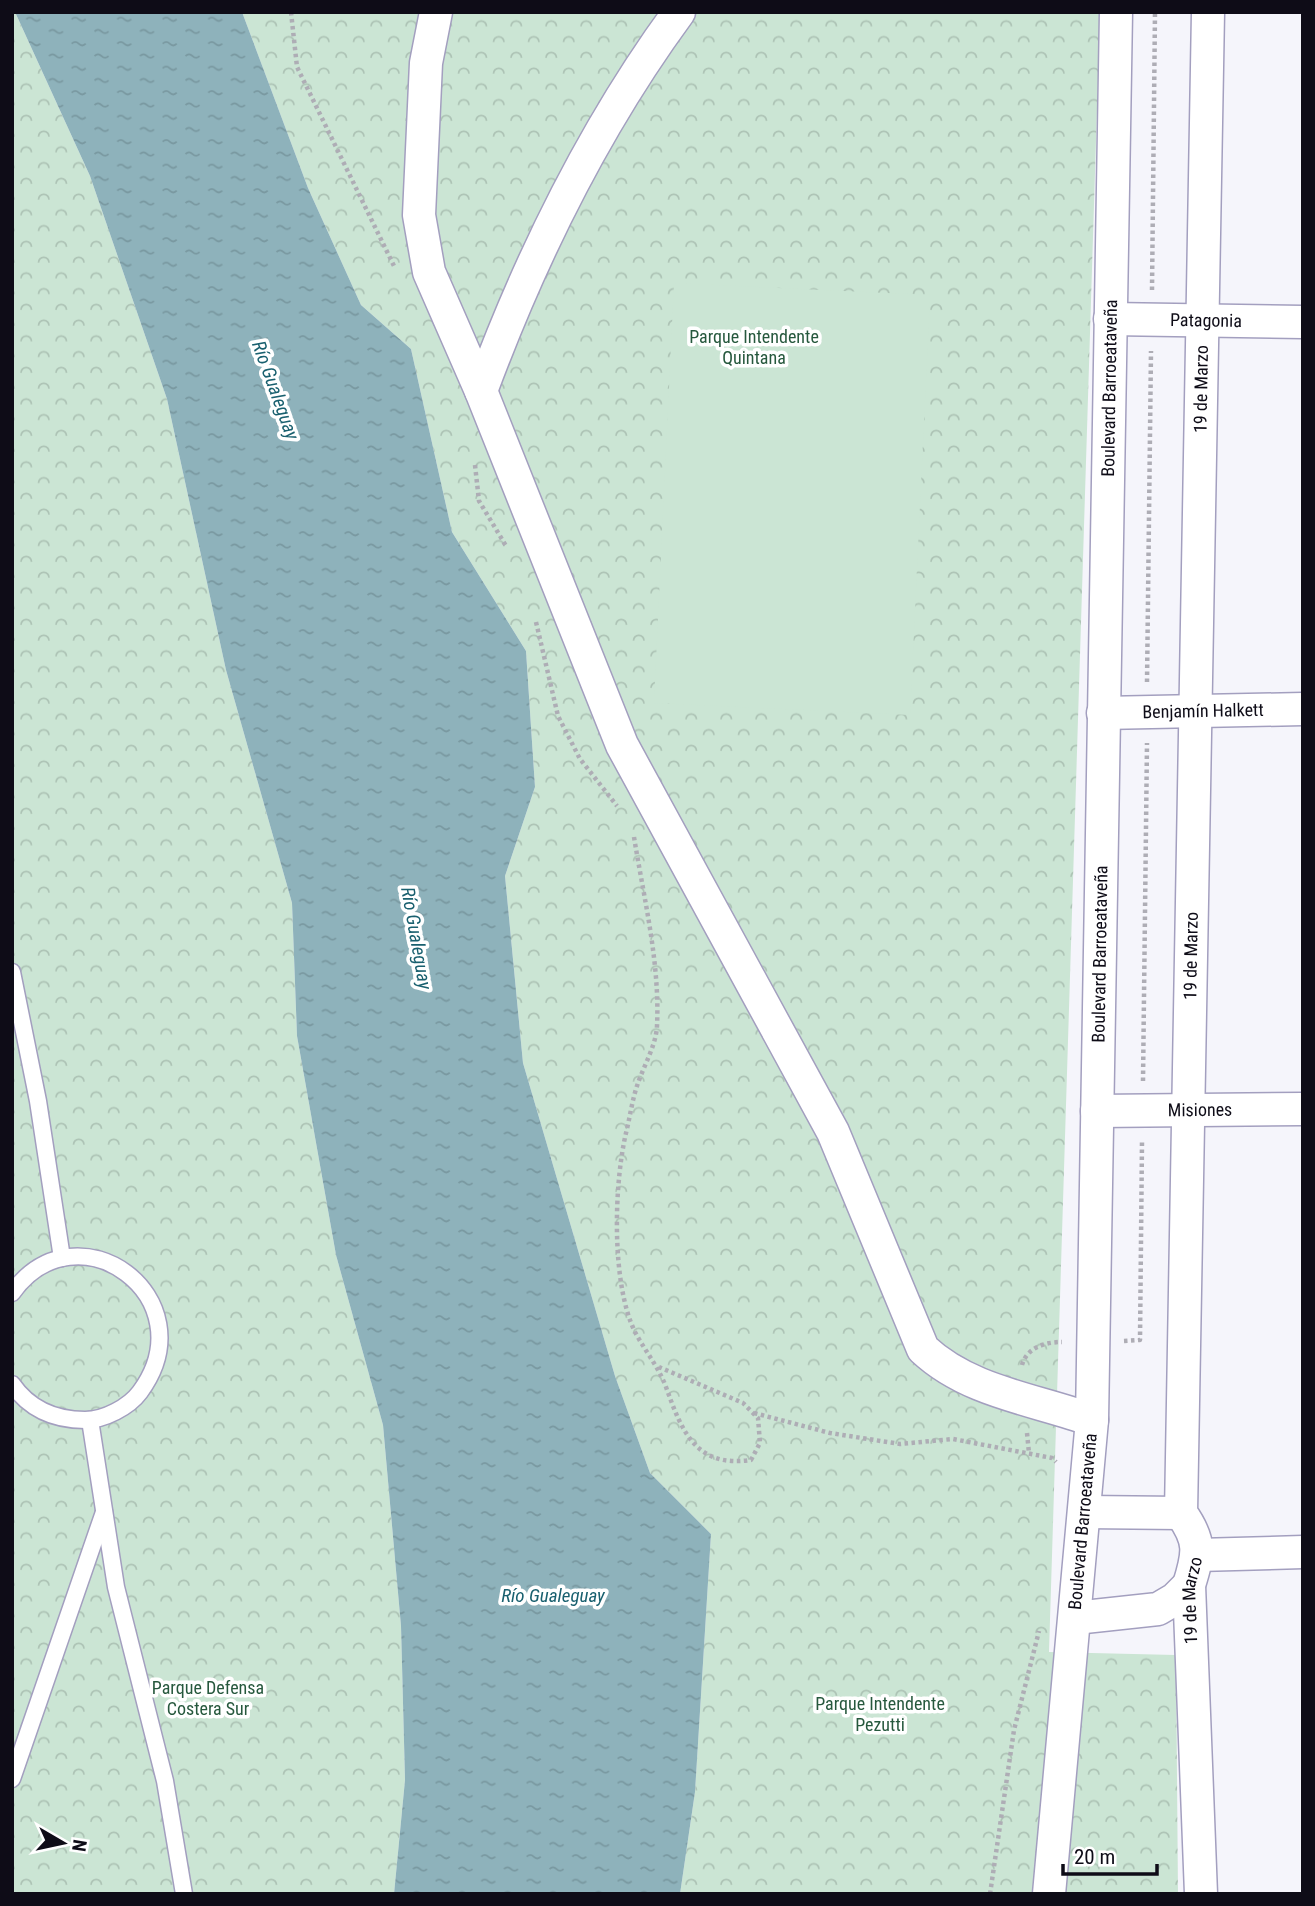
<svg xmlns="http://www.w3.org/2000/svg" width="1315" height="1906" font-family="'Roboto Condensed',sans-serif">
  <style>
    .forest { fill: url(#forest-crowns) }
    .pitch { fill: #cbe5d4 }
    .water { fill: url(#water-ripples) }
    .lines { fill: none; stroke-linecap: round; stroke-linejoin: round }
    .lane-casing { stroke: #a39fbf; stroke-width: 19 }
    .street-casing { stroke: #a39fbf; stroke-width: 35 }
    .path { stroke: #aeadb5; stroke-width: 4.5; stroke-dasharray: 3.5 3.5; stroke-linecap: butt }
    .lane { stroke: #fff; stroke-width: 16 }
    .street { stroke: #fff; stroke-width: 32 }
    .labels { text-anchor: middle; stroke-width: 7; stroke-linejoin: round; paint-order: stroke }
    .street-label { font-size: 18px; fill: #0e0c17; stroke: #fff }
    .park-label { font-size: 18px; fill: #26583d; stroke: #fff }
    .water-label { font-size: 19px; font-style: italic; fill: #19606f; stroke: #fff }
  </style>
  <defs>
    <pattern id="forest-crowns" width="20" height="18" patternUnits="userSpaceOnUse" patternTransform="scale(1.75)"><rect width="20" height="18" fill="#cbe5d4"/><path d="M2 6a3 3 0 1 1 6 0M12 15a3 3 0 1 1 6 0" fill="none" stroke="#adc3b5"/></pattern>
    <pattern id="water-ripples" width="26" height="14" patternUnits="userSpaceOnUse" patternTransform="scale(1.75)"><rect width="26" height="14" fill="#8eb2bb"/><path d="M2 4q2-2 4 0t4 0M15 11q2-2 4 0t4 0" fill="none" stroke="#7998a0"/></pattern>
  </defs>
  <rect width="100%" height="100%" fill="#f5f5fb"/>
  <g class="forest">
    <polygon points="12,12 15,12 90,176 167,399 226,670 292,903 297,1036 336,1255 383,1425 401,1626 405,1780 394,1894 12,1894"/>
    <polygon points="242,12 1100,12 1049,1652 1176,1655 1178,1894 680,1894 695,1792 711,1534 650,1473 615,1376 523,1063 505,876 535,787 526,651 452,532 411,349 361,305 308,188"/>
  </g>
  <polygon class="pitch" points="674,283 930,295 910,715 654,703"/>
  <polygon class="water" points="15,12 242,12 308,188 361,305 411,349 452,532 526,651 535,787 505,876 523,1063 615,1376 650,1473 711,1534 695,1792 680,1894 394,1894 405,1780 401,1626 383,1425 336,1255 297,1036 292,903 226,670 167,399 90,176"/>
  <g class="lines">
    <g class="lane-casing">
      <g id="lane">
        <polyline points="12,972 38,1101 62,1258"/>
        <path d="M12,1293C77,1202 209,1298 140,1392C129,1407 104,1420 85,1420C55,1420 30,1410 12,1384"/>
        <polyline points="90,1420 116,1587 165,1781 184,1894"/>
        <polyline points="12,1779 104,1512"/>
      </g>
    </g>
    <g class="street-casing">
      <g id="street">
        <path d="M436,12L426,63L419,215L429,272L481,391L622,745L833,1132L923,1349C969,1392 1034,1399 1092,1420"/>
        <path id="s1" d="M1110,319L1303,322"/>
        <path d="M481,391C531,256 593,129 679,12"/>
        <path id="s2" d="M1103,713L1303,709"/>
        <path id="s3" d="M1097,1111L1303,1109"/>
        <polyline points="1085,1512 1181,1513"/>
        <polyline points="1198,1555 1303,1552"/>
        <polyline points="1075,1618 1158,1609 1175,1599 1189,1585"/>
        <path id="s4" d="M1049,1894L1092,1420L1116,12"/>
        <path id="s5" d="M1201,1894L1189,1585C1199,1553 1201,1541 1181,1513L1208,12"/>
      </g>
    </g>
    <g class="path">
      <polyline points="291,12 297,67 394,266"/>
      <polyline points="1152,290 1155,12"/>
      <polyline points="475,465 479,501 506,546"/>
      <polyline points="536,622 558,716 580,759 617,806"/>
      <polyline points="1147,682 1151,351"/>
      <path d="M634,837C644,899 660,963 657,1026C656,1046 643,1067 637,1086C632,1101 630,1117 626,1133C614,1184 611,1283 635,1332C645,1351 658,1366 666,1387C682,1432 696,1468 751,1460L760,1443L758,1418L743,1403L659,1367"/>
      <polyline points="1143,1081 1147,743"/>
      <polyline points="1124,1341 1140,1340 1142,1142"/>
      <path d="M1022,1365C1027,1347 1046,1342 1062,1342"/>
      <polyline points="754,1413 830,1433 900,1444 953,1439 1052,1458 1056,1462"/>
      <polyline points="1027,1433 1029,1453"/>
      <polyline points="990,1894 1014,1730 1039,1631"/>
    </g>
    <use href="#lane" class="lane"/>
    <use href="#street" class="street"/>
  </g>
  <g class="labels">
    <g class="street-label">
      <text dy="6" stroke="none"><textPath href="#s1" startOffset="96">Patagonia</textPath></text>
      <text dy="6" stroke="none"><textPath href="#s4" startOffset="1508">Boulevard Barroeataveña</textPath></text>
      <text dy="6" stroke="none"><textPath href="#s5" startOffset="1510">19 de Marzo</textPath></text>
      <text dy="6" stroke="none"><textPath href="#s2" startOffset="100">Benjamín Halkett</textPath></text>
      <text dy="6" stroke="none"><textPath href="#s4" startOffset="942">Boulevard Barroeataveña</textPath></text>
      <text dy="6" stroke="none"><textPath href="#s5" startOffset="943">19 de Marzo</textPath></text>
      <text dy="6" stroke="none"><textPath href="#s3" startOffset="103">Misiones</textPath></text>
      <text dy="6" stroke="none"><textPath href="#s4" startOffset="374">Boulevard Barroeataveña</textPath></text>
      <text dy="6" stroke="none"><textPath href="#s5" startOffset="294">19 de Marzo</textPath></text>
    </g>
    <g class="park-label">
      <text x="754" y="343">Parque Intendente<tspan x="754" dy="21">Quintana</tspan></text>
      <text x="208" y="1694">Parque Defensa<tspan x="208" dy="21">Costera Sur</tspan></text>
      <text x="880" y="1710">Parque Intendente<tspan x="880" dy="21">Pezutti</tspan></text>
    </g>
    <g class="water-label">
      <text transform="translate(276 390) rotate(70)" y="7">Río Gualeguay</text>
      <text transform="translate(417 938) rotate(80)" y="7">Río Gualeguay</text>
      <text x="553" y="1602">Río Gualeguay</text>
    </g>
  </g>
  <rect width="1315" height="1906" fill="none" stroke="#0e0c17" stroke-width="28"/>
  <g transform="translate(63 1843) rotate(99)" stroke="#ffffff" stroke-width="5" paint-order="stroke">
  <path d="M0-5L12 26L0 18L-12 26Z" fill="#0e0c17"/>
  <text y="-10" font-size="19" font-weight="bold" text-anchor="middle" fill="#0e0c17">N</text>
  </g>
  <path d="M1063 1864v10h94v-10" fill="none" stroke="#0e0c17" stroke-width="3.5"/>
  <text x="1074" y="1864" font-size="21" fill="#0e0c17" stroke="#ffffff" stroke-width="5" paint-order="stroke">20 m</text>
</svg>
